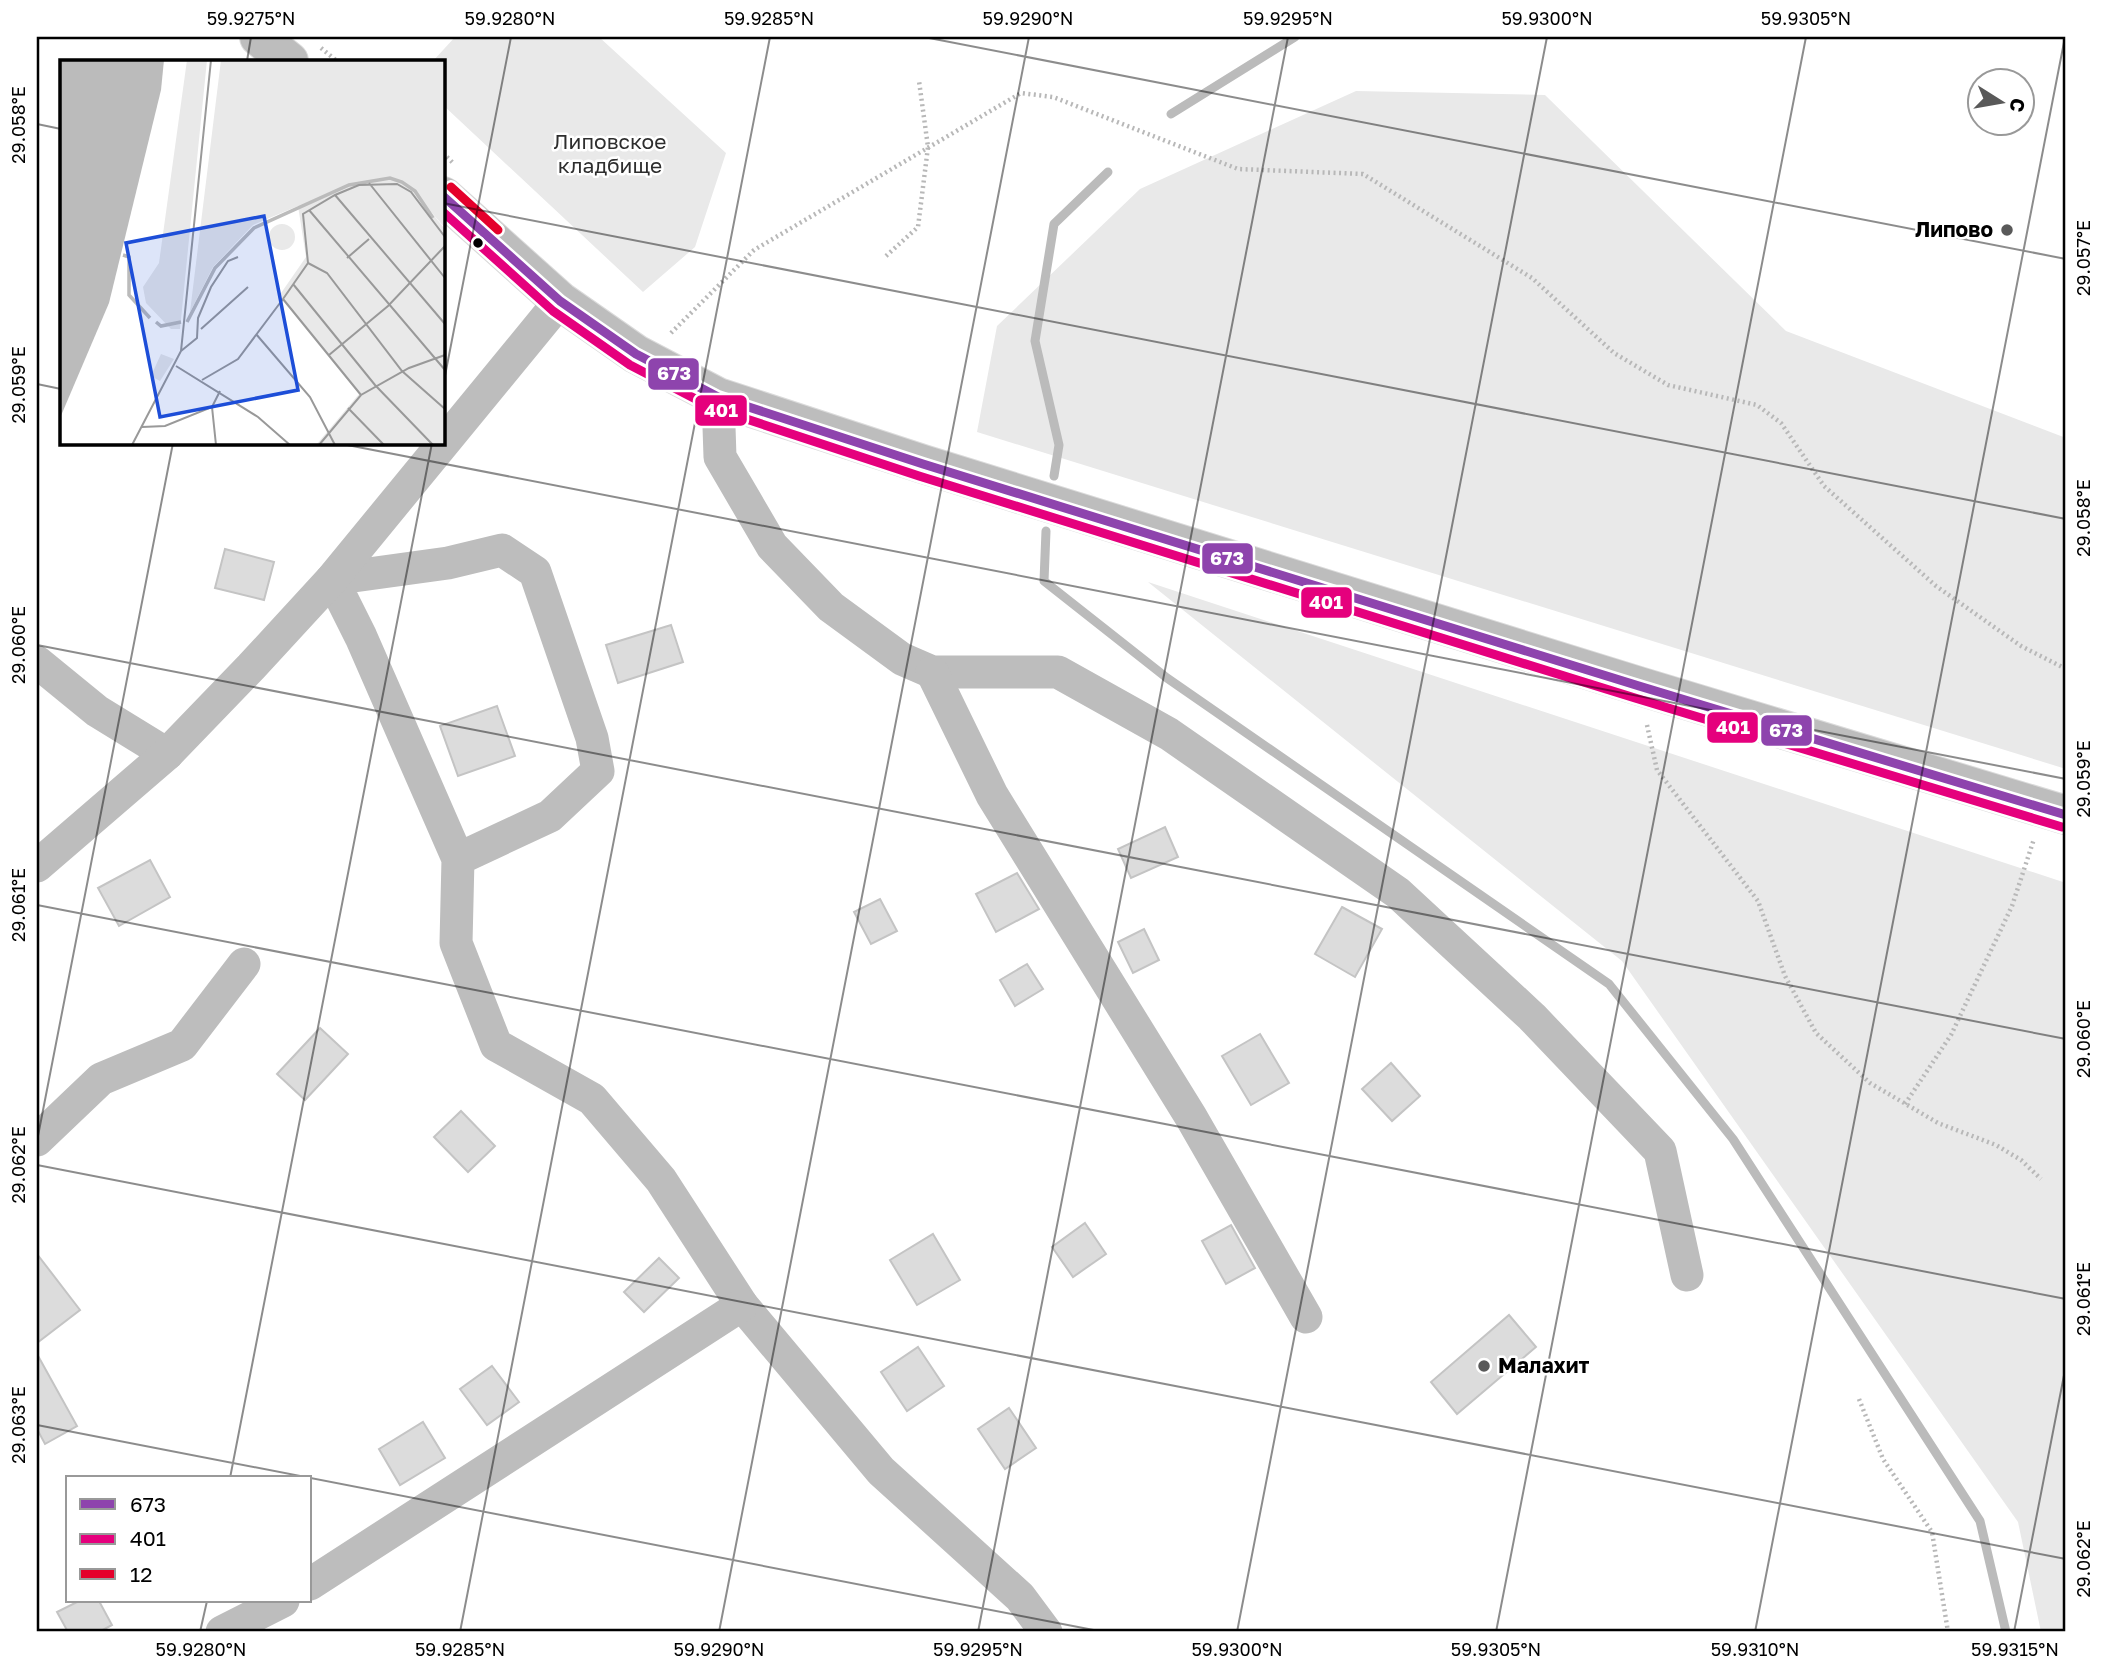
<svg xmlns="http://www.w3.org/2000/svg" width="2103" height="1669" font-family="'Golos Text',sans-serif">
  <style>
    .green { fill: #e9e9e9 }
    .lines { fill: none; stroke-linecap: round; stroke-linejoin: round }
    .stream { stroke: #bbb; stroke-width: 9 }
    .building { fill: #dcdcdc; stroke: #c4c4c4; stroke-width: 2 }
    .major-casing { stroke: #dbdbdb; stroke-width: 40 }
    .path { stroke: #b8b8b8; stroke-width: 4.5; stroke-dasharray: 2 3.5; stroke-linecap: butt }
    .minor { stroke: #bdbdbd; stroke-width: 33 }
    .major { stroke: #bdbdbd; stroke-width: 38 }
    .bus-1-casing { stroke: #fff; stroke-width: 14 }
    .bus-2-casing { stroke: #fff; stroke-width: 14 }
    .bus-3-casing { stroke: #fff; stroke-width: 14 }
    .bus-1 { stroke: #8e44ad; stroke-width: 9 }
    .bus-2 { stroke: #e5007d; stroke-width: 9 }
    .bus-3 { stroke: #e4002b; stroke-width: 9 }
    .ticks { fill: none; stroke: #000; stroke-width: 2; stroke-opacity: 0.45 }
    .poi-dot { fill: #595959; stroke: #fff; stroke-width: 2.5 }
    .bus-dot { fill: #000; stroke: #fff; stroke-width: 2.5 }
    .labels { text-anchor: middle; stroke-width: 5; stroke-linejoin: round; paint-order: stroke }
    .park-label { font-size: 21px; fill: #2e2e2e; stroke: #fff }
    .poi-label { font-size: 21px; font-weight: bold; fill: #000; stroke: #fff; text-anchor: end }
    .inset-river { fill: none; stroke: #bbb; stroke-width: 3.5 }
    .inset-road { fill: none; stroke: #999; stroke-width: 2 }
    .view { fill: #1d4ed8; fill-opacity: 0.15; stroke: #1d4ed8; stroke-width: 3.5 }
    .inset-edge { fill: none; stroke: #000; stroke-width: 3.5 }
    .line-badge { stroke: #fff; stroke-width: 2.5 }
    .badge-label { font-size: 19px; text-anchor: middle; font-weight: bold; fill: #fff }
    .neatline { fill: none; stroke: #000; stroke-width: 2.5 }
    .ticks-label { font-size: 18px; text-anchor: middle; fill: #000 }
  </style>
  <rect width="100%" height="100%" fill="#fff"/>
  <g class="green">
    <polygon points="455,37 599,37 726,153 695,247 643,292 443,105 443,61 433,61"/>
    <polygon points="1356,91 1545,95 1786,331 2066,438 2066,769 977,432 997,326 1140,189"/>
    <polygon points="1148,582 2066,883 2066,1632 2041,1632 2018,1522 1622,961"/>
  </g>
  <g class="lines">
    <g class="stream">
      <polyline points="1171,114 1295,37"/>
      <polyline points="1054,476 1059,445 1035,341 1054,224 1108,172"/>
      <polyline points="1046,531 1044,581 1167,678 1609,984 1733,1139 1980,1521 2006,1632"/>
    </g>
  </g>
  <g class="building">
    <polygon points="225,549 274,562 264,600 215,588"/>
    <polygon points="671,625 683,662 618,683 606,645"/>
    <polygon points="497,706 515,756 458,776 440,726"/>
    <polygon points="1165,827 1178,857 1131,878 1118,849"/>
    <polygon points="150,860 170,897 119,926 98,888"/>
    <polygon points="1017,873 1039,909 996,932 976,894"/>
    <polygon points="880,899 897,931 871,944 854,912"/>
    <polygon points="1342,907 1382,929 1355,977 1315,954"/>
    <polygon points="1144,929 1159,960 1133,973 1118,942"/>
    <polygon points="1027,964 1043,989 1015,1006 1000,980"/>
    <polygon points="320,1028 348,1054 305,1100 277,1074"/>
    <polygon points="1260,1034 1289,1083 1251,1105 1222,1056"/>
    <polygon points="1391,1063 1420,1096 1392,1121 1362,1089"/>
    <polygon points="461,1111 495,1146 468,1172 434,1137"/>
    <polygon points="1085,1223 1106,1254 1073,1277 1052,1247"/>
    <polygon points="1231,1225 1255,1268 1226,1284 1202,1241"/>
    <polygon points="933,1234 960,1280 917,1305 890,1260"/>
    <polygon points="37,1254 80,1310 37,1343"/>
    <polygon points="659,1258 679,1278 644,1312 624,1292"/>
    <polygon points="1509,1315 1536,1347 1457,1414 1431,1382"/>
    <polygon points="918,1347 944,1386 907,1411 881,1372"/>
    <polygon points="37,1354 77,1426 45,1444 37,1429"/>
    <polygon points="492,1366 519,1402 487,1425 460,1389"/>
    <polygon points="1009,1408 1036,1448 1005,1469 978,1429"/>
    <polygon points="423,1422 445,1458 400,1485 379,1449"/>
    <polygon points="79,1601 99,1601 112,1625 99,1632 68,1632 57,1612"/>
  </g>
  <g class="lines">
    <g class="major-casing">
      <g id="major">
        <polyline points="259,37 289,61"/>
        <polyline points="443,196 560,301 636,354 718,397 923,464 1639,686 2066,815"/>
      </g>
    </g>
    <g class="path">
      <polyline points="321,48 337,61"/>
      <polyline points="443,153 453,163"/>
      <polyline points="886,256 918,227 928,147 919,81"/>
      <polyline points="671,333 754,250 1021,93 1053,97 1238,169 1363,174 1532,278 1614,353 1668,385 1757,405 1781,423 1824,486 1936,586 2021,646 2066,669"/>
      <polyline points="1647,725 1657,770 1758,901 1785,976 1816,1033 1870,1083 1938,1123 1996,1145 2021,1160 2041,1179"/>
      <polyline points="1905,1104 1951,1035 2012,906 2034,839"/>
      <polyline points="1859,1399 1883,1459 1932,1532 1948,1632"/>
    </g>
    <g class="minor">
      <polyline points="718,397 720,457 772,546 831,607 902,659 932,672 1058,672 1169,734 1398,893 1532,1017 1660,1151 1687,1275"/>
      <polyline points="37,662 97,711 167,754"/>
      <polyline points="932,672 992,795 1191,1117 1306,1317"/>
      <polyline points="458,859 550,816 598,771 592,738 535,572 502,550 448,563 332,579 361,637 458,859 456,943 496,1045 592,1099 661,1180 742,1305 881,1471 1020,1597 1046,1632"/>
      <polyline points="37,866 167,754 251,667 332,579 560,301"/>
      <polyline points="37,1140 101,1079 182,1045 244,964"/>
      <polyline points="310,1584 742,1305"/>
      <polyline points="222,1632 283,1601"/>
    </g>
    <use href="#major" class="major"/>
    <g class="bus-1-casing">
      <polyline id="bus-1" points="443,196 560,301 636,354 718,397 923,464 1639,686 2066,815"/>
    </g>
    <g class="bus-2-casing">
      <polyline id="bus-2" points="443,212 553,311 630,365 713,408 919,476 1635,698 2062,827"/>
    </g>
    <g class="bus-3-casing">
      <polyline id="bus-3" points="451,187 498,230"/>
    </g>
    <use href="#bus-1" class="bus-1"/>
    <use href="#bus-2" class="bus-2"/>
    <use href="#bus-3" class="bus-3"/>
  </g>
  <path class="ticks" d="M924,37L2066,259M247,61L251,37M37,124L61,129M443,203L2066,519M37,384L61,389M443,386L511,37M337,443L2066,779M37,645L2066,1039M37,905L2066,1299M37,1141L173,443M37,1165L2066,1559M37,1425L1104,1632M230,1478L432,443M200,1632L207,1601M460,1632L770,37M719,1632L1029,37M978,1632L1288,37M1237,1632L1547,37M1496,1632L1806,37M1755,1632L2065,37M2014,1632L2066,1365"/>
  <g class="poi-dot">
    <circle cx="2007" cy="230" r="7"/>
    <circle cx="1484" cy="1366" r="7"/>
  </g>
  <circle class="bus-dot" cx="478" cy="243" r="6"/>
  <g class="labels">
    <g class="park-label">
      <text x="610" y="149">Липовское<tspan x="610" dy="24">кладбище</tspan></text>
    </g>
    <g class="poi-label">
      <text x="1993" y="237">Липово</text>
      <text x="1498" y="1373" text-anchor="start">Малахит</text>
    </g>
  </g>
  <g transform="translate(60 60)">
    <rect width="385" height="385" fill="#fff"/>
    <path d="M127,0H147L120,269H111L86,243L83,227L99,203ZM161,0H385V168L366,146L385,169V385H256L299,334L219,236L246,197L238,146L193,165L153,207L130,252ZM209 177a13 13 0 1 1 26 0a13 13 0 1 1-26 0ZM101,294L114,299L100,321L91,316Z" fill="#e9e9e9"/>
    <path d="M0,0H104L101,30L49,243L0,358Z" fill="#bbb"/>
    <path class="inset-river" d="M63,195L69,197V235L90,258M96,262L101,266L121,262M127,262L155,208L194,168L289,125L330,118L342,122L355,131L373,158"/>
    <path class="inset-road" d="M309,123L385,218M275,135L385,264M249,150L385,310M287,198L309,179M248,203L267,213L342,311L385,349M233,224L315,325L373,385M223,239L301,335M141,269L188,227M196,274L250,337L275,385M121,291L137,278L138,258L151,227L168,201L178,197M269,295L328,246L385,186M116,306L198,357L230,385M142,320L178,299L223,239L248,203L243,154L275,135L299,125L337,124L351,132L385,177M152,347L156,385M288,348L324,385M82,367L105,366L152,347L160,331M72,385L121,291L151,0M259,385L301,335L349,308L385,295"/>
    <path class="view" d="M204,156L238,330L100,357L66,183Z"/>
    <rect width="385" height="385" class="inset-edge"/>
  </g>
  <g class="line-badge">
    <rect x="647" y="357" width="53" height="34" rx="7" fill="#8e44ad"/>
    <rect x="694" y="394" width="54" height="33" rx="7" fill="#e5007d"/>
    <rect x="1201" y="542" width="53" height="33" rx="7" fill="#8e44ad"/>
    <rect x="1300" y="586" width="53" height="33" rx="7" fill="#e5007d"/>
    <rect x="1706" y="711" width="53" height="33" rx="7" fill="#e5007d"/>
    <rect x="1760" y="714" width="53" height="33" rx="7" fill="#8e44ad"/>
  </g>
  <g class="badge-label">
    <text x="674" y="380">673</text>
    <text x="721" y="417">401</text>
    <text x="1227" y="565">673</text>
    <text x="1326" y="609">401</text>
    <text x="1733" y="734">401</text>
    <text x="1786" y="737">673</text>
  </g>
  <rect width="2103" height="1669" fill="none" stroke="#ffffff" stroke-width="77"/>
  <rect x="66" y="1476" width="245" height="126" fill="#ffffff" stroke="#999999" stroke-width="2"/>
  <rect x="80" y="1499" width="35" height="10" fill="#8e44ad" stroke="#999999" stroke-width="2"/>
  <text x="130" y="1512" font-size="21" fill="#000000">673</text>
  <rect x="80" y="1534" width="35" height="10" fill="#e5007d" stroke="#999999" stroke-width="2"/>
  <text x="130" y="1546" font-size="21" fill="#000000">401</text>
  <rect x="80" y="1569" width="35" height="10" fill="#e4002b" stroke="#999999" stroke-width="2"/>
  <text x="130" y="1582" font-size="21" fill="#000000">12</text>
  <g transform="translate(2001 102) rotate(101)"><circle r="33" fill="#ffffff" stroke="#999999" stroke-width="2"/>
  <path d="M0-5L12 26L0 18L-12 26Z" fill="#595959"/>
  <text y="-10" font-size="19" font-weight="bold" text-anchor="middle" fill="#000000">С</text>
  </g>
  <rect x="38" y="38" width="2026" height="1592" class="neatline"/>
  <g class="ticks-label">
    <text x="251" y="25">59.9275°N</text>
    <text x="510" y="25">59.9280°N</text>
    <text x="769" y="25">59.9285°N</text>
    <text x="1028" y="25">59.9290°N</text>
    <text x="1288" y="25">59.9295°N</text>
    <text x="1547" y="25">59.9300°N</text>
    <text x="1806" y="25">59.9305°N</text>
    <text transform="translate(19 125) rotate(-90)" y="6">29.058°E</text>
    <text transform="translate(2084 258) rotate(-90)" y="6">29.057°E</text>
    <text transform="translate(19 385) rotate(-90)" y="6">29.059°E</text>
    <text transform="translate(2084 518) rotate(-90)" y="6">29.058°E</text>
    <text transform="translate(19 645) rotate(-90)" y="6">29.060°E</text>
    <text transform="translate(2084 779) rotate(-90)" y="6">29.059°E</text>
    <text transform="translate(19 905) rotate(-90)" y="6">29.061°E</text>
    <text transform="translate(2084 1039) rotate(-90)" y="6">29.060°E</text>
    <text transform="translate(19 1165) rotate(-90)" y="6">29.062°E</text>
    <text transform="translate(2084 1299) rotate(-90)" y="6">29.061°E</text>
    <text transform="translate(19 1425) rotate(-90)" y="6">29.063°E</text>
    <text transform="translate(2084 1559) rotate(-90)" y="6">29.062°E</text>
    <text x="201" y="1656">59.9280°N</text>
    <text x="460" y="1656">59.9285°N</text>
    <text x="719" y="1656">59.9290°N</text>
    <text x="978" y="1656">59.9295°N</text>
    <text x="1237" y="1656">59.9300°N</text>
    <text x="1496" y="1656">59.9305°N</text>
    <text x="1755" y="1656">59.9310°N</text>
    <text x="2015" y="1656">59.9315°N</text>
  </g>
</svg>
